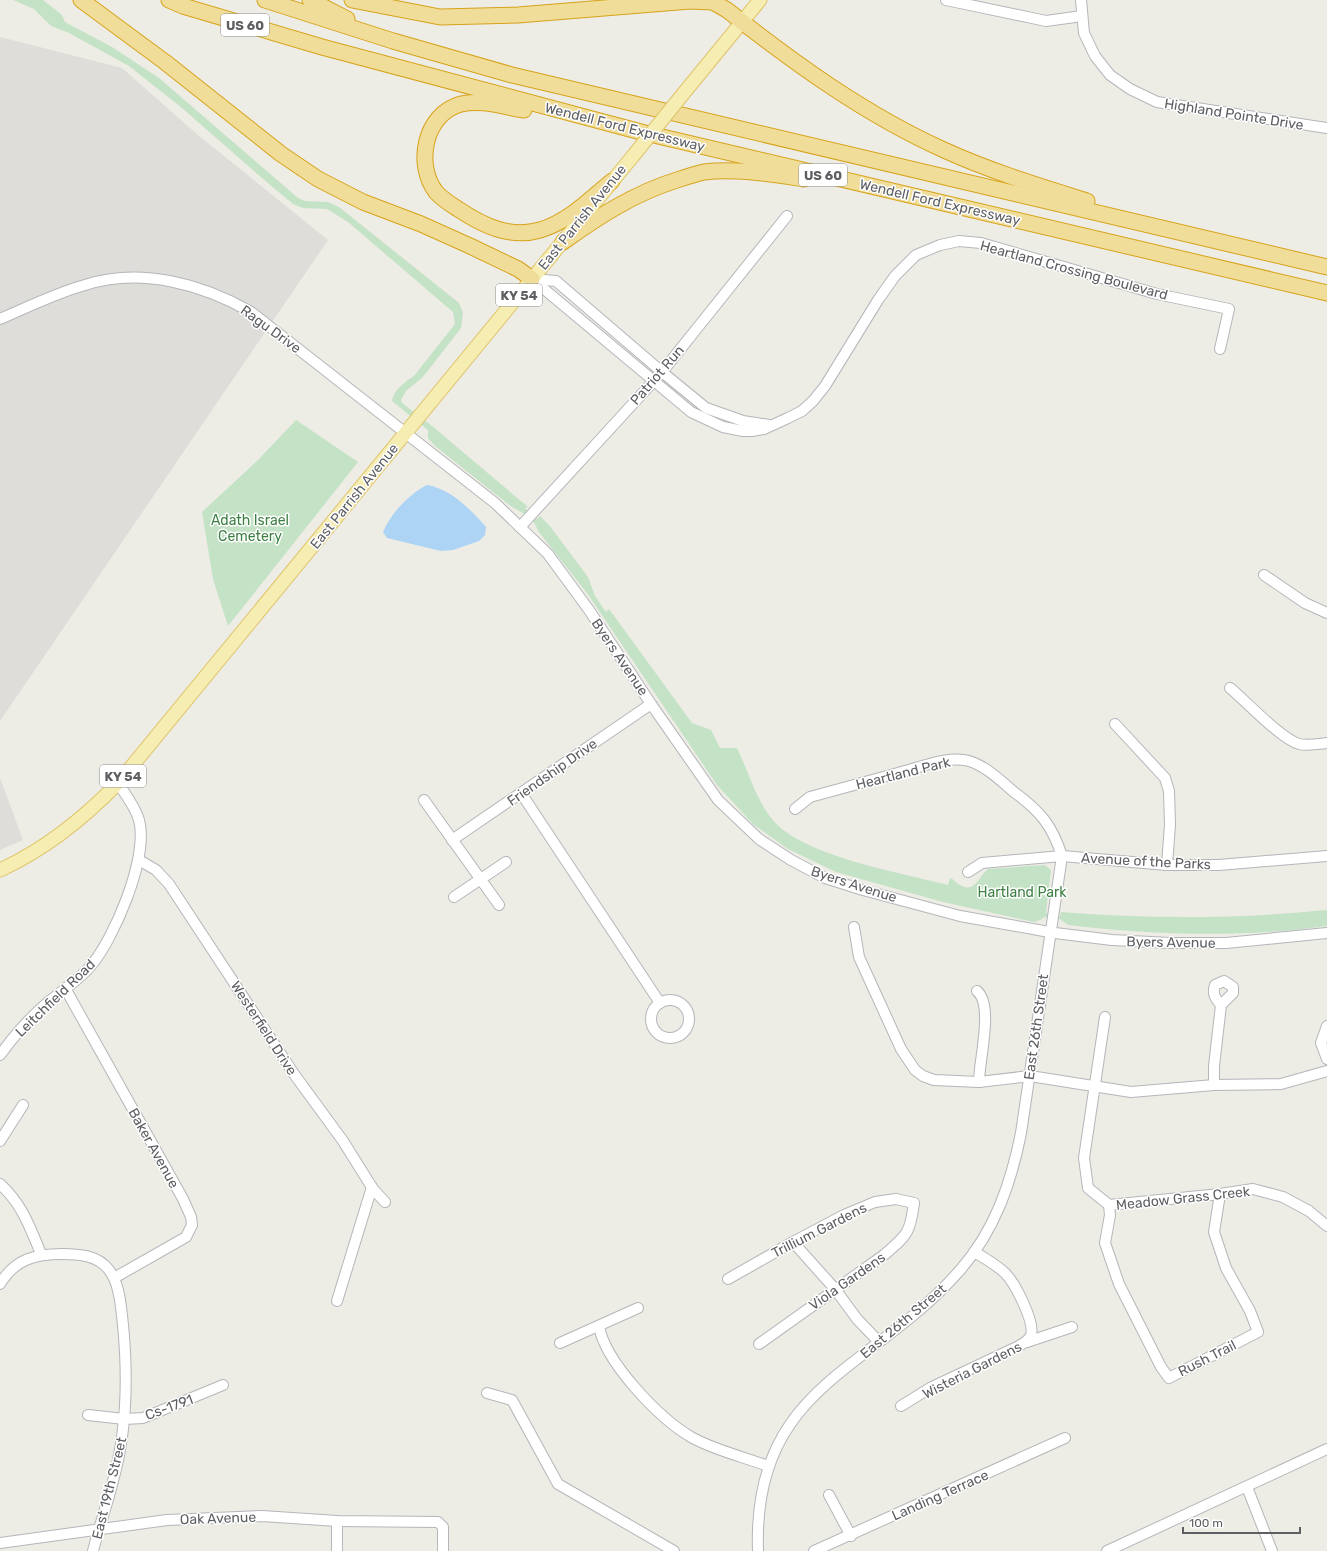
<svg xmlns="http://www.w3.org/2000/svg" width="1327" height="1551" font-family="Rubik,sans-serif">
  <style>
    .industrial { fill: #dfddd9 }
    .green { fill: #c4e2c5 }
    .water { fill: #add3f5 }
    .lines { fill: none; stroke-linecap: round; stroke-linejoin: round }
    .minor-casing { stroke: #b5b6ba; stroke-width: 12 }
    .major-casing { stroke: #e0c46a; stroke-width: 15 }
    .highway-casing { stroke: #d7a31b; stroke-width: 17 }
    .minor { stroke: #fff; stroke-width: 10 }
    .major { stroke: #f5edb2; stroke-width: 13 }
    .highway { stroke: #f0dd99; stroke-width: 15 }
    .major-bridge-casing { stroke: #e0c46a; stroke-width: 15; stroke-linecap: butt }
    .major-bridge { stroke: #f5edb2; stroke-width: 13 }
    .labels { text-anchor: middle; stroke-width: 3; stroke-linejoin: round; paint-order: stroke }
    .shield { fill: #fff; stroke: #8e8f92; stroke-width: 1 }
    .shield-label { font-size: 13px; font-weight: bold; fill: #5d5f63 }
    .street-label { font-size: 14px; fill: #5d5f63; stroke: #fff }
    .park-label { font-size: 14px; fill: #3f8045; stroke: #fff }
  </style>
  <rect width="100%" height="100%" fill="#edece5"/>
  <g class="industrial">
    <polygon points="0,37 122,68 198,135 328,240 0,721"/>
    <polygon points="0,778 23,840 0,850"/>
  </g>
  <g class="green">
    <path d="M13,0H43L62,15L65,22L112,47L159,78L298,198L305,201L328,202L339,207L459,303L463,313L461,328L423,377L406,391L401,400L402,403L432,426L528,507L525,508L537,519L540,516L549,525L588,577L595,596L606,612L609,609L692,723L711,730L720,748H737C748,771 756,799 772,819C801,856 902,873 948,885L950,878C954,879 956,883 960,885C975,894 979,876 988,869L1045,865L1051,870L1046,913L1060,916L1061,912C1149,919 1239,919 1327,910V926C1240,938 1155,935 1068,925L1060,919L1045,917L1040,920L1034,922L943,902L836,872L788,849L753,824L717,785L587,593L538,531C535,519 522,512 512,507L435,446L428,438V430L392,401C393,391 406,381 414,376L455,324L453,312L348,222L327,209L303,208L293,204L269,184L182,108L129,66L69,33L51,26L34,9Z"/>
    <polygon points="296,420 358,462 228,626 213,579 202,512 257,461"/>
  </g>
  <path class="water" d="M427,485C451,489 471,510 486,527L485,535L479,541L453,550L441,551L387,538L383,532C391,513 408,495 427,485Z"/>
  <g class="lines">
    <g class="minor-casing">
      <g id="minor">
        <polyline points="946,0 1046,21 1082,16"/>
        <polyline points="1081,0 1084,33 1095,56 1110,75 1130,89 1157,102 1327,128"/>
        <polyline points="532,279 691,412 723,427 743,431 752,431 764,429 788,418 802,411 813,401 825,386 878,300 895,276 916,255 940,245 959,241 981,243 1157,294 1229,309 1220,349"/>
        <polyline points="532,279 556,281 662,372 706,408 743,421 769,425"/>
        <path d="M0,319C28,307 56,293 85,285C141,267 202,284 251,312L495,503L548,554L589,610L651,704L718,800L759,839L791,860L825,878L863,890L960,916L1055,933L1112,940L1170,943H1226L1327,933"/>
        <polyline points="520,527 662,372 787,216"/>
        <polyline points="1264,575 1305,603 1327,613"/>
        <path d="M1230,688C1246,701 1281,739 1299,744C1308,746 1318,744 1327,743"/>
        <polyline points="1115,724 1165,778 1169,791 1170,825 1167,865"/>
        <polyline points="521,793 660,1003"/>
        <polyline points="424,800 499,905"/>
        <polyline points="452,840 651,704"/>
        <polyline points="139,860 156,870 169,884 294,1074 343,1141 373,1189 385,1202"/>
        <polyline points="968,872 982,863 1062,856 1167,865 1219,865 1327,856"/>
        <polyline points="454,897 506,862"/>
        <polyline points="854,927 859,957 901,1049 915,1070 923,1076 934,1080 979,1082 1030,1076 1131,1092 1214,1085 1281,1084 1327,1071"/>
        <polyline points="65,988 183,1199 191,1217 192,1225 186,1237 114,1278"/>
        <path d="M977,991C994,1005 979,1060 979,1082"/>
        <circle cx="670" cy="1019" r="19"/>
        <polyline points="1105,1017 1084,1158 1088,1188 1109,1205 1220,1194 1253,1189 1283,1197 1309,1211 1327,1226"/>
        <polyline points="1327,1026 1321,1043 1327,1059"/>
        <path d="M0,1055C14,1036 29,1018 47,1003C61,992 77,981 89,968C114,940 149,857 139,820C135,806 125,794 118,783"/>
        <path d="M1214,1085V1066L1221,1005L1233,993V987L1224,981L1215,985C1212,994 1215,998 1221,1005"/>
        <polyline points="0,1141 23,1105"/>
        <path d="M0,1184C22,1204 30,1227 41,1254"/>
        <polyline points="1109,1205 1110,1215 1105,1243 1119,1284 1161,1367 1169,1378 1258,1332 1250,1311 1226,1268 1214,1232 1220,1194"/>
        <polyline points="793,1242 835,1289 857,1319 879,1342"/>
        <path d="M728,1279L793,1242L844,1215L875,1202L896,1199L914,1203C910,1234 907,1235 884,1255L759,1344"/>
        <path d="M0,1284C15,1259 35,1254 62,1254C78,1254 98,1255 109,1270C120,1284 121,1308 123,1325C128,1377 127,1431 113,1481C107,1505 99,1527 93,1551"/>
        <polyline points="337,1301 372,1187"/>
        <path d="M599,1326C605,1362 659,1418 691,1437C714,1450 744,1457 768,1466"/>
        <polyline points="1027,1342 1072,1327"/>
        <polyline points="560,1343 638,1308"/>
        <polyline points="487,1393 512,1400 558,1484 674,1551"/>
        <path d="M901,1406L930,1388L1017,1347C1022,1344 1029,1341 1031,1335C1035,1322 1015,1283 1005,1273C996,1265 985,1258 974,1252"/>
        <polyline points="88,1415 124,1419 143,1418 223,1385"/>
        <polyline points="1247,1487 1272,1551"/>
        <polyline points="829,1495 851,1536"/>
        <polyline points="337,1521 337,1551"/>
        <polyline points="0,1543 167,1520 262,1516 337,1521 438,1522 443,1527 443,1551"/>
        <path d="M758,1551C752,1385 872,1372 961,1269C995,1230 1011,1183 1021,1133L1062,856C1052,825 1040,811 1014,792C1001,781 986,766 969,761C947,755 919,768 898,773C869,781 839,789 810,797L795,809"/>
        <polyline points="814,1551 1065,1438"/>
        <polyline points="1107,1551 1327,1449"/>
      </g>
    </g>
    <g class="major-casing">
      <g id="major">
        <polyline points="683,94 760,0"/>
        <path d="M0,870C46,849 83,819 118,783L633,156"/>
      </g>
    </g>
    <g class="highway-casing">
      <g id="highway">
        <polyline points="81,0 165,62 281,154 318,179 363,202 421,224 470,246 518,269 532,279"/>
        <polyline points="169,0 183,6 322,47 641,132 1327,293"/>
        <polyline points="265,0 393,41 512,75 1327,267"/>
        <polyline points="310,0 347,19"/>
        <path d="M352,0L440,17L518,15L690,1L713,2L727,10C794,63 866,115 944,150C990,171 1039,186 1087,201"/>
        <path d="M524,110C504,107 481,99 461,104C424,114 415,165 436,192C442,199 450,204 458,209C482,225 510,239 540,230C568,222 590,199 612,181"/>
        <path d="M563,242C599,216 635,193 677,180C686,177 695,174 704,172C736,168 771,174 804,179"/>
      </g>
    </g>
    <use href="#minor" class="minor"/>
    <use href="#major" class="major"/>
    <use href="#highway" class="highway"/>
    <g class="major-bridge-casing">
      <polyline id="major-bridge" points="633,156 683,94"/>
    </g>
    <use href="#major-bridge" class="major-bridge"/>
  </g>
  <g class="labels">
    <g class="shield">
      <rect x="221" y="14" width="48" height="22" rx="3"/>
      <rect x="799" y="164" width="48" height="22" rx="3"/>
      <rect x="496" y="284" width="46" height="22" rx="3"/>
      <rect x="100" y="765" width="46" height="22" rx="3"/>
    </g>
    <g class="shield-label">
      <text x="245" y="30">US 60</text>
      <text x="823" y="180">US 60</text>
      <text x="519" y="300">KY 54</text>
      <text x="123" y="781">KY 54</text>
    </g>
    <g class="street-label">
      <text transform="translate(1234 114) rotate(9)" y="5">Highland Pointe Drive</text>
      <text transform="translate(625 127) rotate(14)" y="5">Wendell Ford Expressway</text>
      <text transform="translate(940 202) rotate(13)" y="5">Wendell Ford Expressway</text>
      <text transform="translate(582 217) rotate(-51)" y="5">East Parrish Avenue</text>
      <text transform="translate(1074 270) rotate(15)" y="5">Heartland Crossing Boulevard</text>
      <text transform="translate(271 329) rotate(36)" y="5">Ragu Drive</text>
      <text transform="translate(657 375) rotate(-49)" y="5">Patriot Run</text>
      <text transform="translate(354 496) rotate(-51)" y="5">East Parrish Avenue</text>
      <text transform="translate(620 657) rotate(56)" y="5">Byers Avenue</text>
      <text transform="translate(552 772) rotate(-35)" y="5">Friendship Drive</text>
      <text transform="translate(903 773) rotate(-14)" y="5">Heartland Park</text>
      <text transform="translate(1146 861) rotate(3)" y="5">Avenue of the Parks</text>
      <text transform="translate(854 884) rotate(18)" y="5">Byers Avenue</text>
      <text transform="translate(1171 942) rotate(1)" y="5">Byers Avenue</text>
      <text transform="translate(55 998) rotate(-44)" y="5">Leitchfield Road</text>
      <text transform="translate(1036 1027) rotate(-82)" y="5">East 26th Street</text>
      <text transform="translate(264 1028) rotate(57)" y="5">Westerfield Drive</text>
      <text transform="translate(154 1148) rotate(61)" y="5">Baker Avenue</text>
      <text transform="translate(1183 1198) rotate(-6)" y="5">Meadow Grass Creek</text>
      <text transform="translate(819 1230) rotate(-27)" y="5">Trillium Gardens</text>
      <text transform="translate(847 1281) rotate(-35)" y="5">Viola Gardens</text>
      <text transform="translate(903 1321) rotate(-40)" y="5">East 26th Street</text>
      <text transform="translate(1207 1358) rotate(-27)" y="5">Rush Trail</text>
      <text transform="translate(972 1370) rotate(-27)" y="5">Wisteria Gardens</text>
      <text transform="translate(169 1407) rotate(-20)" y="5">Cs-1791</text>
      <text transform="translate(109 1488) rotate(-76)" y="5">East 19th Street</text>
      <text transform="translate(940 1495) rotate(-24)" y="5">Landing Terrace</text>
      <text transform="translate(218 1518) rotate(-2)" y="5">Oak Avenue</text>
    </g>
    <g class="park-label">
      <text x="250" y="525">Adath Israel<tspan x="250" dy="16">Cemetery</tspan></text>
      <text x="1022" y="897">Hartland Park</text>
    </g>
  </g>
  <path d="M1183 1527v6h117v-6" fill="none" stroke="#5d5f63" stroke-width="2"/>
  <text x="1189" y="1527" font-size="12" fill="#5d5f63" stroke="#ffffff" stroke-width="3" paint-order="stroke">100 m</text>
</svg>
